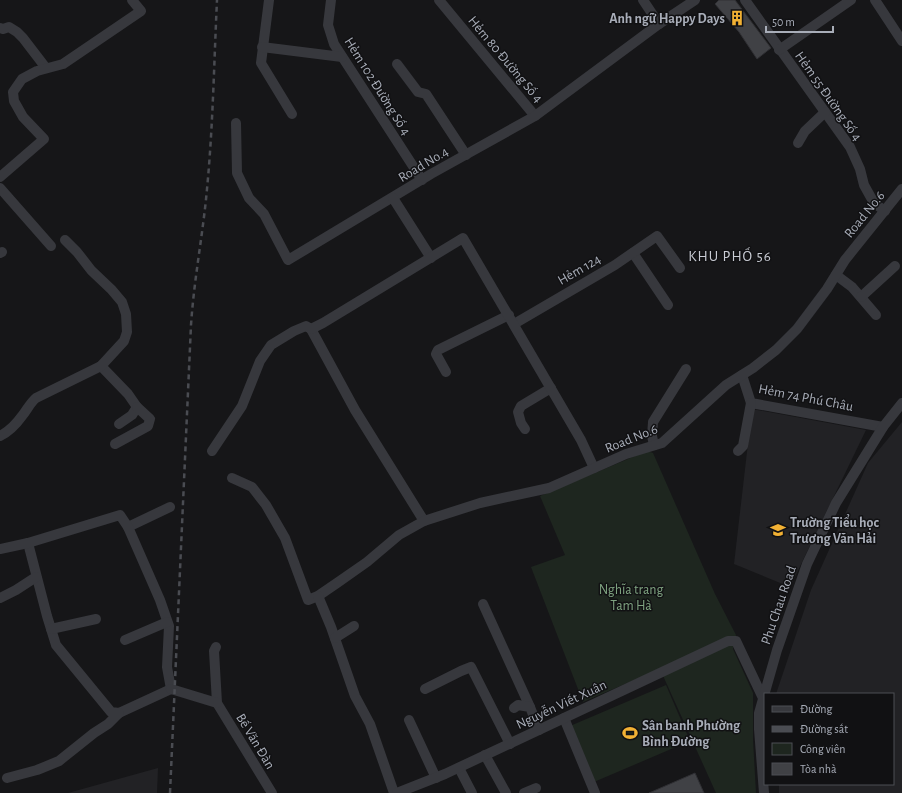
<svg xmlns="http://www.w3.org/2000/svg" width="902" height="793" font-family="'Alegreya Sans',sans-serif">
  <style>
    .built { fill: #222225 }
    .green { fill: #1e261f }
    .building { fill: #404145; stroke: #303034 }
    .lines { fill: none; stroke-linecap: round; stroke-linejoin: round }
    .minor { stroke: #37383d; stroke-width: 10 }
    .rail { stroke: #4a4c52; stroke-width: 2.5; stroke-dasharray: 5 4; stroke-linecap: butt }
    .labels { text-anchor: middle; stroke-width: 3; stroke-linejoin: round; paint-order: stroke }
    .poi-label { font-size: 14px; font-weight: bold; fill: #a8adb8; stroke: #111113; text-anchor: start }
    .street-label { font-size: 14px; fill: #a8adb8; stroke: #111113 }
    .park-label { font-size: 14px; fill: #7fa381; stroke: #111113 }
    .neighbourhood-label { font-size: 15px; letter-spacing: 1px; fill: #c9ccd4; stroke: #111113 }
  </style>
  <rect width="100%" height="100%" fill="#161618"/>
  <g class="built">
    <polygon points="752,409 866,430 790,587 734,564"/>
    <polygon points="902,422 902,793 779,793 779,784 893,784 893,694 776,694 811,590 868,463"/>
    <polygon points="158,768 157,793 68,793"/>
  </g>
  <g class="green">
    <polygon points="647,451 653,453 715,594 736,635 733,649 753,693 753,739 756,793 716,793 660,669 583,702 531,567 565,555 540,496"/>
    <polygon points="666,685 690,741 594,782 570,726"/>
  </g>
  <g class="building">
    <polygon points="719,0 735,0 771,48 757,59 739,32 715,4"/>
    <polygon points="695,773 704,793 649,793"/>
  </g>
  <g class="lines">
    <g class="minor">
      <polyline points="269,0 261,63 292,114"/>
      <polyline points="331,0 328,25 334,44 422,180"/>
      <polyline points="439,0 535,116"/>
      <polyline points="643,0 659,24"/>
      <polyline points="745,0 850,147 860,169 864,185 874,203 885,211"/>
      <polyline points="875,0 902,41"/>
      <polyline points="0,28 3,29 9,27 17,32 23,38 46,68"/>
      <polyline points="262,47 342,57"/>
      <polyline points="779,50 851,0"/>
      <polyline points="397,64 418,92 426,94 466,155"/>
      <polyline points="236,123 237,173 249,198 264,214 288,260 431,174 535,116 659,24 695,0"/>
      <polyline points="798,143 805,131 825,112"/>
      <polyline points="0,177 44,139 23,117 14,101 13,92 22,79 37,71 63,64 141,11 132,0"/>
      <polyline points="0,188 51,246"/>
      <polyline points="393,198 431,258"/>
      <polyline points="0,253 2,252"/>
      <polyline points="633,253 668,305"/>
      <polyline points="836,275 852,287 876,315"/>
      <polyline points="861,297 895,266"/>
      <polyline points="514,324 615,265 657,236 680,268"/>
      <polyline points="311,329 355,410 424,521"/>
      <polyline points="101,366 128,394 137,407 132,415 119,424"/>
      <polyline points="446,372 436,354 438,350 509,315"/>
      <polyline points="742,375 751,403 883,427"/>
      <polyline points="525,429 521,423 518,412 521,406 551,388"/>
      <path d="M0,436C8,432 17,423 22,416C27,410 30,403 36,398L101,366L124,341L127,332L126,314L122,302L111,289L91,270L77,252L65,240"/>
      <polyline points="115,444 148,426 150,419 137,407"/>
      <polyline points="654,445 652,436 653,422 686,369"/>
      <polyline points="212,451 242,406 260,361 271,345 294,331 306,326 311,329 323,323 463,238 581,440 594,468"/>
      <polyline points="738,451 743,446 751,403"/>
      <polyline points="232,478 252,487 266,505 285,538 308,600 318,596 337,583 367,562 399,535 424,521 480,503 549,488 626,454 662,443 726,385 753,368 776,350 797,329 827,289 845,260 902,189"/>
      <polyline points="128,527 170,507"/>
      <polyline points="28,543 47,616 56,645 111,712 119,713 171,689"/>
      <polyline points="0,549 28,543 120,515 128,527 160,600 169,626 167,667 171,689"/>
      <polyline points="318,596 331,627 355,696 370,724 394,793"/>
      <polyline points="0,598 16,590 36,577"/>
      <polyline points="483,604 530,707"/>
      <polyline points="51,629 96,619"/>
      <polyline points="335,638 354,626"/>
      <polyline points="125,640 167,622"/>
      <polyline points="216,647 214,651 217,703 272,793"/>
      <polyline points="171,689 217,703"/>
      <polyline points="425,689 461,671 471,667 510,744"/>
      <polyline points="514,708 518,705 530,707 539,730"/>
      <polyline points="564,718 595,793"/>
      <polyline points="409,720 436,778"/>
      <polyline points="485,755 506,793"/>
      <polyline points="459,768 472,793"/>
      <polyline points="7,778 37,770 59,761 94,733 108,724 119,713"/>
      <polyline points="397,793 445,774 728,641 736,641 763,698"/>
      <polyline points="524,793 536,788"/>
      <polyline points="764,793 759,729 759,713 777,650 807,564 836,503 883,427 902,403"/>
    </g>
    <path class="rail" d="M170,793L191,325C194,279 203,234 207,189C213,126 214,63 217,0"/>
  </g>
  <defs>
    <g id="building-bare" transform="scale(1.2)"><path d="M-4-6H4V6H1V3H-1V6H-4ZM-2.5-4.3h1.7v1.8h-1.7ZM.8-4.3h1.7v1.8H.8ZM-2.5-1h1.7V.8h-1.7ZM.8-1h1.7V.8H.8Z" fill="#f2b134" stroke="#111113" stroke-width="2.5" paint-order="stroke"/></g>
    <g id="school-bare" transform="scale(1.2)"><path d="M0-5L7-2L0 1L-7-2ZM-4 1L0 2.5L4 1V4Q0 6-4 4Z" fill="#f2b134" stroke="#111113" stroke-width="2.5" paint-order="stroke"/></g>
    <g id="stadium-bare" transform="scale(1.2)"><path d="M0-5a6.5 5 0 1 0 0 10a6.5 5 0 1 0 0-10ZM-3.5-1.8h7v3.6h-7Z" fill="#f2b134" stroke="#111113" stroke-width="2.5" paint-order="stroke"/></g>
  </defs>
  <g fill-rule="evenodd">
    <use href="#building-bare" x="737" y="18"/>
    <use href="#school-bare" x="778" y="530"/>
    <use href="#stadium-bare" x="630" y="733"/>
  </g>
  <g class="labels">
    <g class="poi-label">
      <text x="725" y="23" text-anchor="end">Anh ngữ Happy Days</text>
      <text x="790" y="527">Trường Tiểu học<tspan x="790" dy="16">Trương Văn Hải</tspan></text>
      <text x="642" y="730">Sân banh Phường<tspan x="642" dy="16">Bình Đường</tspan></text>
    </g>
    <g class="street-label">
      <text transform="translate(506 59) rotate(50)" y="5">Hẻm 80 Đường Số 4</text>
      <text transform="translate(378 86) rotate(58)" y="5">Hẻm 102 Đường Số 4</text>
      <text transform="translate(829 96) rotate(55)" y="5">Hẻm 55 Đường Số 4</text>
      <text transform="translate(423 164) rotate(-31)" y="5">Road No.4</text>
      <text transform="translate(864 214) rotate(-51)" y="5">Road No.6</text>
      <text transform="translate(579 269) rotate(-30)" y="5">Hẻm 124</text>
      <text transform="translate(806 397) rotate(11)" y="5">Hẻm 74 Phú Châu</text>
      <text transform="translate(631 438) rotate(-22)" y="5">Road No.6</text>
      <text transform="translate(778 605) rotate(-71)" y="5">Phu Chau Road</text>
      <text transform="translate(561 704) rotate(-25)" y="5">Nguyễn Viết Xuân</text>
      <text transform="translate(256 741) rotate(59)" y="5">Bế Văn Đàn</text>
    </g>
    <g class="park-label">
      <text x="631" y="594">Nghĩa trang<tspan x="631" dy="16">Tam Hà</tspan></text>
    </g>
    <g class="neighbourhood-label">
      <text x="730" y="261">KHU PHỐ 56</text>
    </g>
  </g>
  <rect x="764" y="693" width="130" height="92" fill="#111113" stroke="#4d4f55"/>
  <rect x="772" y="706" width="20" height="6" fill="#37383d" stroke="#4d4f55"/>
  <text x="800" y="713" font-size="12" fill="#a8adb8">Đường</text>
  <rect x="772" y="726" width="20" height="6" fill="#4a4c52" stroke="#4d4f55"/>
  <text x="800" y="733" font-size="12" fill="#a8adb8">Đường sắt</text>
  <rect x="772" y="743" width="20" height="12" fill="#1e261f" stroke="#4d4f55"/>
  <text x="800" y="753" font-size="12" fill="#a8adb8">Công viên</text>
  <rect x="772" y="763" width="20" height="12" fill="#404145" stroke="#4d4f55"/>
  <text x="800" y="773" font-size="12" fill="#a8adb8">Tòa nhà</text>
  <path d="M766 26v6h67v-6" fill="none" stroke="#a8adb8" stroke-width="2"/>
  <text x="772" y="26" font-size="12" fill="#a8adb8" stroke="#111113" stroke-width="3" paint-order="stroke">50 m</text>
</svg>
